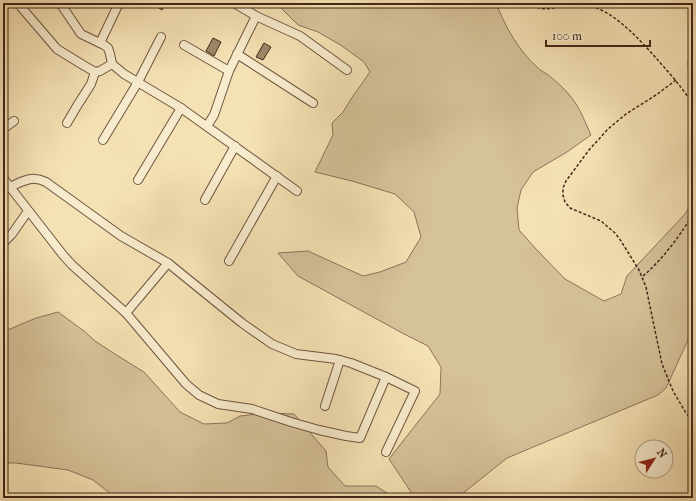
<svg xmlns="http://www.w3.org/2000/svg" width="696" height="501" font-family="'IM FELL French Canon',serif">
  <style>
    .green { fill: #d6c29a; stroke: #8c745a }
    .building { fill: #9f876a; stroke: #412519 }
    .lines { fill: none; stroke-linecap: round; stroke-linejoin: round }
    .minor-casing { stroke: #6e5440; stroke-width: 10 }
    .path { stroke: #412519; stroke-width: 1.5; stroke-dasharray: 3 2; stroke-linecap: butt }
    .minor { stroke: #f8ecce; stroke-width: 8 }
  </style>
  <rect width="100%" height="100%" fill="#f5e2b4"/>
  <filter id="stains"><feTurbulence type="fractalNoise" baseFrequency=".005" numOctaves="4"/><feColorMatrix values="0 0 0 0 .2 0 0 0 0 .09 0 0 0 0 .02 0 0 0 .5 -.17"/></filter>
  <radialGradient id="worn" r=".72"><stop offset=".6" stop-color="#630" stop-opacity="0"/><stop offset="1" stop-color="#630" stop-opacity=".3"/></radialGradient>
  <g class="green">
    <path d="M280,3H335L343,6L359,3H496C505,26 518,50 537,67C540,70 543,72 547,74C555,80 565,89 571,97C580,108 585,122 591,135L567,152L533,172L521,190L517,208L519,230L536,249L565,279L588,292L604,301L621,294L627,276L685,214L693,201V329L666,388L658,395L507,458L457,498H415L389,459L440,394L441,367L428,346L404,334L298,276L278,253L308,251L363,276L380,272L406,262L421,237L414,212L395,194L352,181L315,172L333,135L332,123L343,112L353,96L370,72L364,62L342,46L318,32L298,25L280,7Z"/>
    <polygon points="693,52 693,85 689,79 688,62"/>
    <polygon points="58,312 84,331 95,341 118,356 144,372 180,412 204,424 227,423 240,416 267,413 294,414 326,451 328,467 345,486 376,486 387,493 390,498 116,498 93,480 68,470 16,463 3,463 3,330 10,329 36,318"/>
  </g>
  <g class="building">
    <polygon points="151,3 166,3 162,10"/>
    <polygon points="213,38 221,42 214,56 206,51"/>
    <polygon points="264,43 271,47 263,60 256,57"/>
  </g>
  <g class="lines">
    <g class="minor-casing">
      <g id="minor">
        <polyline points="60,3 81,34 104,45 108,48 110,54 112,64 124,74 181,108 297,191"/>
        <polyline points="234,3 256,16 300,36 347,70"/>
        <polyline points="21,7 57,49 83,65 95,72 100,71 112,64"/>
        <polyline points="100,43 119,3"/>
        <polyline points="184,45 229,71"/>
        <polyline points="237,54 313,103"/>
        <polyline points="67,123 77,106 91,84 95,72"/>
        <polyline points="207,126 214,115 229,71 256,16"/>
        <polyline points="3,129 14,121"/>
        <polyline points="103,140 138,82 161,37"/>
        <polyline points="3,178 63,255 72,265 126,313 186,384 199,395 218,404 252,409 291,422 319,430 346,436 360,438 386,377"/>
        <polyline points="138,180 181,108"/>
        <path d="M10,187C23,181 32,175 46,182L121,236L168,263L242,323L272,344L296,354L336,359L351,363L386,377L415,391L386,452"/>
        <polyline points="205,200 235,146"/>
        <polyline points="3,243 12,234 28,211"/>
        <polyline points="229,261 277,176"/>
        <polyline points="126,313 168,263"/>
        <polyline points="325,406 340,360"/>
      </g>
    </g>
    <g class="path">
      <path d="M528,3C551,17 559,1 582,4C612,8 638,38 657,59C670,74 683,88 693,105"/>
      <polyline points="676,80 656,95 626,114 608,129 589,150 566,181 563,188 563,195 565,202 570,208 601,221 615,233 621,241 639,270 646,287 662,364 673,391 686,413 693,421"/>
      <path d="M643,276C663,259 679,237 693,214"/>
    </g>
    <use href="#minor" class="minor"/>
  </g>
  <rect width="696" height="501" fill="none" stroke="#f5e2b4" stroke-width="16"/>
  <rect x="4" y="4" width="688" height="493" fill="none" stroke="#412519" stroke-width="2"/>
  <rect x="8" y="8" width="680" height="485" fill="none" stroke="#412519"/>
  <g transform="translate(654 459) rotate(54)"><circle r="19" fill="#f8ecce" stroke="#af9c86"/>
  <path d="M0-3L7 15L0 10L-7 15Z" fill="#8f2418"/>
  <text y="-6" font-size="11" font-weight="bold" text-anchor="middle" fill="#412519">N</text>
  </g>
  <path d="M546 40v6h104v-6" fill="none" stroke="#412519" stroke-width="2"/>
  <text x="552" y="40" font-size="12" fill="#412519" stroke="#f8ecce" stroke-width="3" paint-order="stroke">100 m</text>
  <rect width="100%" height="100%" filter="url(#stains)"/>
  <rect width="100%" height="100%" fill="url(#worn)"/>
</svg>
